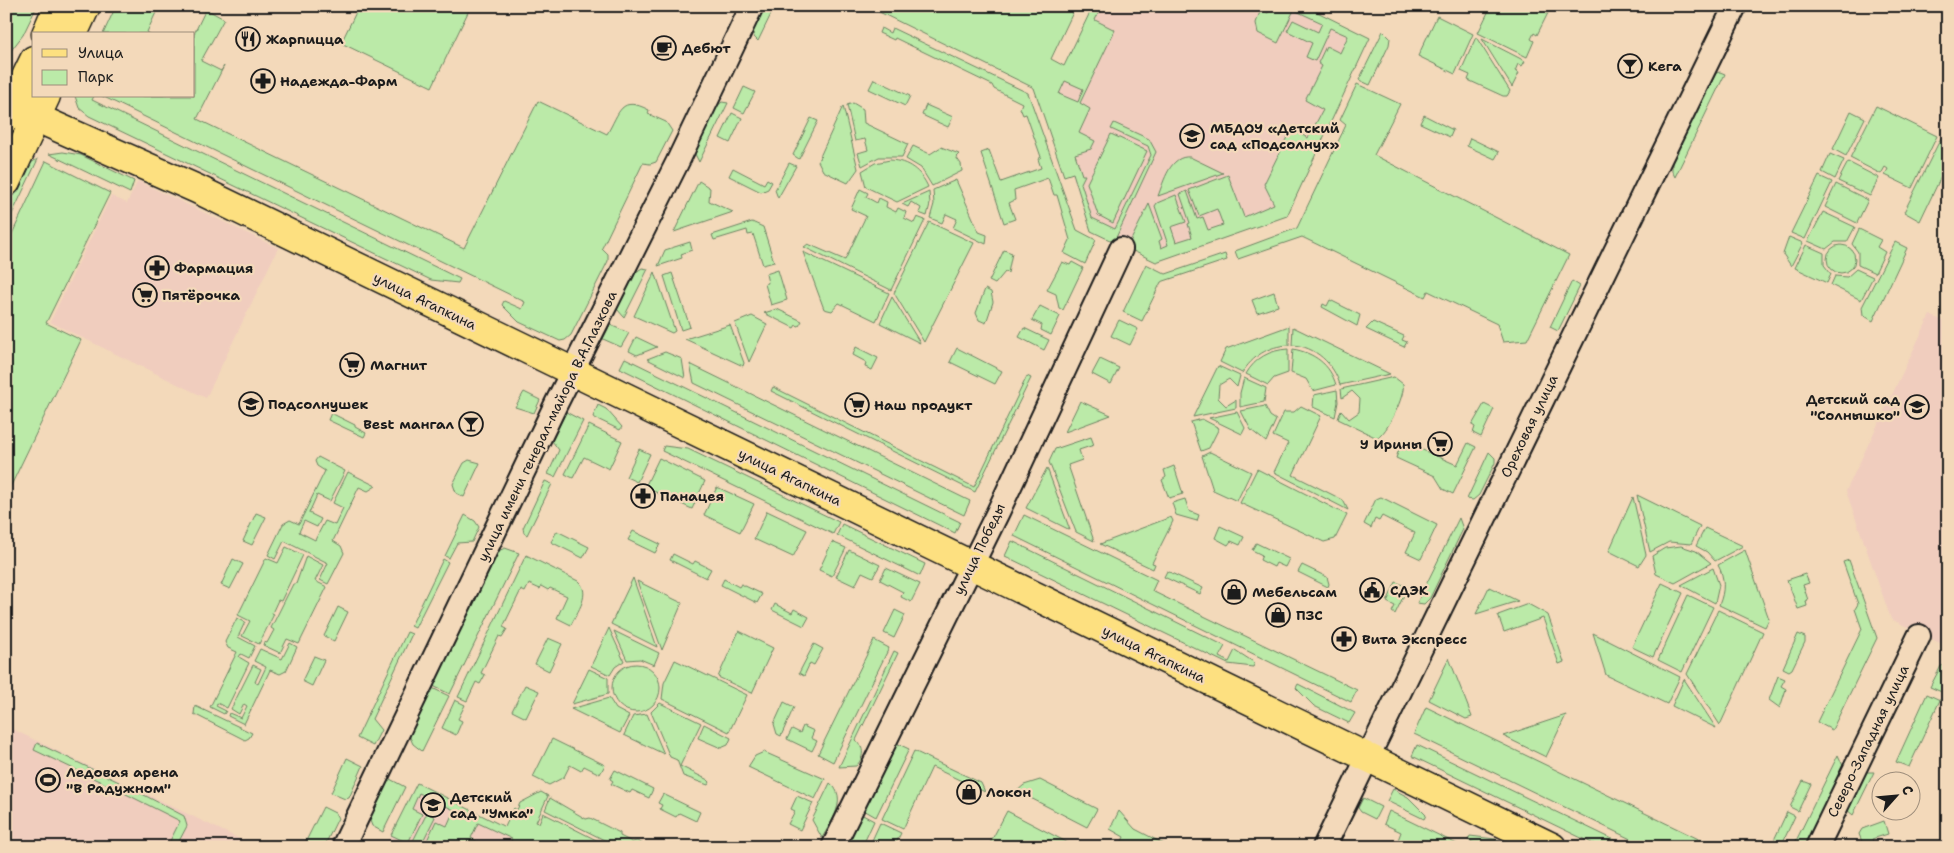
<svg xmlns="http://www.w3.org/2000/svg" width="1954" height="853" font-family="'Shantell Sans',sans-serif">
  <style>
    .built { fill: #f0cdbe }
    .green { fill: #bbeaa8; stroke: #6c8362; fill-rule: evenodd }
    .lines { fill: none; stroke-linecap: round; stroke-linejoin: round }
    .minor-casing { stroke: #1c1c1c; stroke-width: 26 }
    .major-casing { stroke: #1c1c1c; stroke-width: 31 }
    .minor { stroke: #f3d9ba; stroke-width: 22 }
    .major { stroke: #fde080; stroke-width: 28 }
    .labels { text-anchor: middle; stroke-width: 4.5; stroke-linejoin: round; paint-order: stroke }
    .poi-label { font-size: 14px; font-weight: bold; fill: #1c1c1c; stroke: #f3d9ba; text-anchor: start }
    .street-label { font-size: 14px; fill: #1c1c1c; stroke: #f3d9ba }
  </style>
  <rect width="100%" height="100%" fill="#f3d9ba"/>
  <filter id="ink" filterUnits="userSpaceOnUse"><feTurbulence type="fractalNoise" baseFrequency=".02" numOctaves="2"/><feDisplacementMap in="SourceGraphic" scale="10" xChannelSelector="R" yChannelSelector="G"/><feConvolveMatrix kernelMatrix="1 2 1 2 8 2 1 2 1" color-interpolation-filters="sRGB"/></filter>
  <g filter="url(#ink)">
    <g class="built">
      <polygon points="1093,6 1305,6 1370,38 1287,216 1156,262 1091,231 1048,100"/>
      <polygon points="138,181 278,248 206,398 50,322 111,196 127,203"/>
      <polygon points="1930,315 1948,323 1948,647 1891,619 1846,491"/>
      <polygon points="6,726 256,847 6,847"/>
      <polygon points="417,783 546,847 385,847"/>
    </g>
    <g class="green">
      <polygon points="6,6 37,6 23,35 6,57"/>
      <polygon points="116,6 159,6 147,32 150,34 103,34"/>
      <polygon points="359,6 471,6 432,87 341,43"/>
      <polygon points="764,6 775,6 758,41 754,37 752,30"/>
      <path d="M867,6H1076L1051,59L1064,66L1093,6H1102L1095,20L1115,30L1080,103L1090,109L1079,133L1095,141L1091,149L1075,154L1082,175H1085L1081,183L1092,218L1115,229L1151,155L1148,146L1111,129L1114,123L1149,139L1156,152L1114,242L1091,231L1073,173L1064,176L1034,88ZM1065,81L1083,89L1078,102L1059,94Z"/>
      <polygon points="1271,6 1305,6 1370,38 1287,216 1156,262 1127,248 1149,204 1162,239 1159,241 1161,248 1168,245 1155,206 1157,203 1176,195 1186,222 1171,227 1176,242 1192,237 1188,224 1190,223 1180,194 1187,191 1197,219 1203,217 1208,230 1223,225 1217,209 1199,216 1189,190 1228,175 1244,217 1274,204 1264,184 1291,129 1308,138 1323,110 1305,100 1322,66 1318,63 1326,46 1340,53 1348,36 1330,28 1315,61 1306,57 1312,43 1287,31 1293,20 1318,32 1322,23 1294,10 1278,43 1258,33 1256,23 1261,9 1268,13"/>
      <polygon points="1491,6 1547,6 1550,9 1537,35 1534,33 1531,39 1534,41 1527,57 1478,33"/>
      <path d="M206,9L224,19L201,61L221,71L224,66L197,119L464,248L538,101L607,134C620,112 620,95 649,110L648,114L666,122L672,131L656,162L650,164L643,163L602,248L608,254V261L571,335L565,340L560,341L519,322L502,305L504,301L522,309L525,302L102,96H194V34Z"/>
      <polygon points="1437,16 1473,34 1455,74 1418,56"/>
      <polygon points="881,28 890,33 892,28 1028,93 1077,230 1096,240 1085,264 1064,253 1070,240 1057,195 1054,195 1048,178 1014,190 1015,200 1009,203 1015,219 1004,223 981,153 989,150 1001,182 1041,168 1038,159 1041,157 1026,114 1023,115 1020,108 1022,103 994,89 992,85 895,38 894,40 879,33"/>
      <polygon points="1383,31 1390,38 1389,45 1370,85 1359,80"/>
      <polygon points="1476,37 1510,91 1507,96 1503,96 1468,80 1470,75 1461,71"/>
      <polygon points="1482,39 1525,61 1522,66 1518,64 1515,71 1519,73 1512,87"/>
      <polygon points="1720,72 1725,74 1675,177 1672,171 1672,161 1716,73"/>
      <polygon points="874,79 910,96 905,106 869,89"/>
      <polygon points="1357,84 1400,104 1374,155 1569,255 1527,340 1503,342 1497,324 1428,291 1425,297 1302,237 1238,259 1235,251 1297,228 1346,125 1340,120"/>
      <polygon points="744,87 755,92 744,113 734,108"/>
      <polygon points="75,96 94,96 92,100 460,279 458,283 431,280 89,116 79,108"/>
      <polygon points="722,102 728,103 699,162 694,152 716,107"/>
      <polygon points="853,103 863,109 864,123 908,144 902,157 879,157 862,166 858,153 868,150 865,139 855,141 847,105"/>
      <polygon points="926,105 953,117 948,127 922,115"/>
      <polygon points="843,106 858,169 848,183 823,171 818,161"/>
      <polygon points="1876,106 1937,136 1912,188 1885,175 1888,169 1885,167 1881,174 1850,158"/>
      <polygon points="1851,111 1865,118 1846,156 1833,149"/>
      <polygon points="732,113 742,118 730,143 720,138"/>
      <polygon points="1424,115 1453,130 1450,137 1420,123"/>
      <polygon points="811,118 818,121 799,159 793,155"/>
      <polygon points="1111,134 1147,151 1113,223 1098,215 1087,183"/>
      <polygon points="1470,138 1499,152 1495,159 1467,146"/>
      <polygon points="1941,138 1948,141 1948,162 1920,221 1904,212"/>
      <polygon points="913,146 930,154 941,147 959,154 956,157 961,164 962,171 932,186 921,168 906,159"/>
      <polygon points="63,152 81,155 134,181 130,193 49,154"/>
      <polygon points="1830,154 1844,160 1835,179 1822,172"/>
      <path d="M1190,157L1223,173L1158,196C1164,181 1170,155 1190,157Z"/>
      <path d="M38,159L6,227C6,219 5,210 6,203C9,188 23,165 38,159Z"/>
      <path d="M890,160C908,161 921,171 928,187L897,202L866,187L862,171L875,163Z"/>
      <polygon points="46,161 110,193 46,323 81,340 6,496 6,247"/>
      <polygon points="1848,162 1879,178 1870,196 1838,181"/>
      <polygon points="789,163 796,166 778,198 775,190"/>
      <polygon points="733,168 764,184 767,179 772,182 768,189 761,192 729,176"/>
      <polygon points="1819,176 1832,182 1805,239 1791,233"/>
      <polygon points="956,180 979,232 987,235 986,244 953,228 957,219 946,214 942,223 930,218 934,204 933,190"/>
      <polygon points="699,181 710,188 709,201 733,212 674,232"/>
      <polygon points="1836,184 1868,200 1857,223 1825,207"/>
      <polygon points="860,189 868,193 866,197 877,203 879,198 887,202 886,207 896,212 898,208 906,212 904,218 914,223 917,217 925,220 891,290 804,247 808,244 845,260 866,216 851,209"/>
      <polygon points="929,192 930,204 927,216 919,213 921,208 911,202 908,207 902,204"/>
      <polygon points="1823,212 1855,227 1847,242 1835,242 1826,249 1808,241"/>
      <polygon points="752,222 763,227 774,262 763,265 753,234 748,235 747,230 714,240 712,235"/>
      <polygon points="929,222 974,243 924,342 894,293"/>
      <polygon points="1859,229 1881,240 1877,247 1885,252 1875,273 1858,265 1858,252 1852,244"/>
      <polygon points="1789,237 1803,243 1791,266 1783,254"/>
      <polygon points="690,242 692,250 681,254 682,258 658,266 665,250"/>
      <polygon points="1895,242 1907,248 1873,321 1863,315 1862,307"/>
      <polygon points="1806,245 1824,253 1824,265 1831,274 1827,283 1795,268"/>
      <circle cx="1841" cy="259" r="14"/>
      <polygon points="1004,250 1012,253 1008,273 1005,272 995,284 989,281"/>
      <polygon points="803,252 889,293 876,321 839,303 832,311 824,309"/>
      <polygon points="1225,254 1227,260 1161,282 1142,321 1123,312 1146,264 1166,274"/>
      <polygon points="1062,262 1070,265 1072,262 1083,268 1063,310 1059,308 1056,294 1047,290"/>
      <polygon points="642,268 648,269 624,317 617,309 636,272"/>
      <polygon points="1856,269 1873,277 1861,300 1831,285 1835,276 1847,277"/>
      <polygon points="778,270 787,300 771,305 765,284 768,283 766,274"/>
      <polygon points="655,272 675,331 672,333 634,316"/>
      <polygon points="672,273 690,327 681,330 664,276"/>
      <polygon points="1572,281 1580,286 1558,331 1550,327"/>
      <polygon points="985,289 991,292 993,302 986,323 979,320 976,313"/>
      <polygon points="1274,292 1278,306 1257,313 1252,300"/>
      <polygon points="892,297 920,343 880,323"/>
      <polygon points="1330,300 1360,315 1357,326 1322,307 1323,304 1327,306"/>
      <polygon points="1040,306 1060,316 1051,335 1041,330 1042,325 1032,320"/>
      <polygon points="777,309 802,321 799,326 796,325 794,328 764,313"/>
      <polygon points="752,316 767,324 749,362 735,323"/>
      <polygon points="1119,320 1138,329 1130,345 1111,336"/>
      <polygon points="1373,322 1404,336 1402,340 1407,342 1404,347 1366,329"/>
      <polygon points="610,325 629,333 621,347 603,339"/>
      <polygon points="730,325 744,363 743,366 685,339"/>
      <path d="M1289,326V345C1268,346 1253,356 1242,373L1220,362L1226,349Z"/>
      <path d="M1293,327L1390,374L1340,385C1334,364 1315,346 1292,345Z"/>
      <polygon points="1024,328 1049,340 1044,350 1019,337"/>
      <polygon points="636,337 657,347 637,355 629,351"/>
      <polygon points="856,347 878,358 872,370 865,367 866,362 853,355"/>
      <polygon points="957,348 1002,371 995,384 950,362"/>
      <path d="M1288,349V373L1274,378L1268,385L1246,374C1255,358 1270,350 1288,349Z"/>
      <path d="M1293,349C1314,353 1330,364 1336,385L1313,391L1306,379L1291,373Z"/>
      <polygon points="665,352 682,359 685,378 647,359"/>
      <polygon points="625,358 960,522 955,533 620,368"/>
      <polygon points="1100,359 1119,368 1111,384 1092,374"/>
      <polygon points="690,364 970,501 964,515 694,383"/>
      <polygon points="1218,366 1240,376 1237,387 1229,379 1219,385 1218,398 1226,406 1236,400 1236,408 1193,417"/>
      <polygon points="1027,376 1031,378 975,492 771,391 773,387 974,487"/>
      <path d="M1394,377L1403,384C1406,394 1387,434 1377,438L1338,419L1341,410L1349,419L1359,412L1360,399L1352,391L1342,398L1341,389Z"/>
      <polygon points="1244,378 1266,388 1264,402 1240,407 1240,393"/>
      <polygon points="1337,390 1338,402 1335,417 1313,407 1314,395"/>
      <polygon points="524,392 540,400 534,413 515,407"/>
      <polygon points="1080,401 1111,415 1065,432"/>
      <polygon points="1484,404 1494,409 1481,437 1473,433 1475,427 1472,425"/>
      <polygon points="598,405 606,409 622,427 620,430 593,417"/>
      <polygon points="1265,406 1270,416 1276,420 1266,442 1251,430 1241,411"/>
      <polygon points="1301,406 1321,416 1293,475 1343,500 1348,510 1274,472 1288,443 1273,436 1284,412 1294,412"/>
      <polygon points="566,412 583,421 555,477 548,474 559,450 552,441"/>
      <polygon points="1237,412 1245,428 1242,434 1209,418"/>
      <polygon points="331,413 355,425 355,427 366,433 364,437 328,420"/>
      <polygon points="1202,419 1219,428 1209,448 1201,451 1191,422"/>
      <polygon points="589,425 622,441 609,469 584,457 573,478 565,474"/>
      <polygon points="1091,437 1094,445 1079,450 1082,460 1068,465 1094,541 1076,532 1049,462 1055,449"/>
      <polygon points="1402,441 1457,465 1468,443 1476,447 1453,494 1443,489 1435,476 1396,458"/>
      <polygon points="664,446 688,449 839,522 833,534 662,451"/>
      <polygon points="639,449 650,454 637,482 626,477"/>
      <polygon points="1210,452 1251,472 1237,501 1213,490 1202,456"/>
      <polygon points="1489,452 1495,458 1495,463 1479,495 1473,500 1467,499"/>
      <polygon points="318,457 345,471 330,501 317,495 309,513 321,519 317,527 304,521 299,532 315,540 325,521 335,525 343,508 333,503 348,472 376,486 368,491 359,487 333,541 341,546 344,553 328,584 320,580 328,563 284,541 275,559 268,555 283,524 290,520 299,524 325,471 317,466 315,461"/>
      <polygon points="659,458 705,481 692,509 645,487"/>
      <polygon points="469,460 480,463 464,497 456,493 453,484 464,463"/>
      <polygon points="1174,466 1183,494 1169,498 1162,480 1166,477 1164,470"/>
      <polygon points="1047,468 1070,530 1026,508"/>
      <polygon points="1257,469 1347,515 1335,539 1324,542 1240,503"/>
      <polygon points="545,481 552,484 527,535 524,533 523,528"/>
      <polygon points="717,487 754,504 740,532 704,515"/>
      <polygon points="1637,495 1700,526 1691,544 1669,542 1650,552"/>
      <polygon points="1381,497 1437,525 1421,559 1406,552 1415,533 1382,516 1379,521 1375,519 1371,528 1364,524 1376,499"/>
      <polygon points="1633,497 1646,555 1639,566 1609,551"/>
      <polygon points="1185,499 1189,511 1199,515 1197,521 1176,515 1172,503"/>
      <polygon points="767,511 807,530 793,557 754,539"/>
      <polygon points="256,513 266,517 252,545 243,541"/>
      <polygon points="465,515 475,521 479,527 472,542 457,543 449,558 445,556"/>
      <polygon points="1024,515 1157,580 1152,591 1357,690 1351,702 1014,536"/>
      <polygon points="1171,517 1173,521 1152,563 1155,564 1153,569 1100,544"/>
      <polygon points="1459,518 1463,529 1430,598 1424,604 1417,603"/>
      <polygon points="842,524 925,564 920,576 837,535"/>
      <polygon points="1220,526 1244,537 1240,545 1231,541 1228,545 1215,538"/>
      <polygon points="1705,528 1743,546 1715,561 1707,552 1696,546"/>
      <polygon points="557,531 589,547 583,558 551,542"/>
      <polygon points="633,531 660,544 655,553 628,540"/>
      <polygon points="1012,541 1225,646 1219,657 1229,662 1235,650 1255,663 1253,667 1228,664 1005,556"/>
      <polygon points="832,542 846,548 832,576 819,570"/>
      <polygon points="1256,543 1289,559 1285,567 1276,563 1274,567 1260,560 1262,555 1252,550"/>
      <polygon points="1681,546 1696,551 1711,563 1675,583 1656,574 1652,556 1665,548"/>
      <polygon points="286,547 303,555 281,601 278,600 272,613 274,614 259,644 242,636 250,621 238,615 266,558 278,563"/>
      <polygon points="505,548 519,553 450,694 433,686 498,551"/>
      <polygon points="849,550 880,565 873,577 862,572 855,586 836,577"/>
      <path d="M1745,550L1769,619L1765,627L1719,605C1725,591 1725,578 1718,565Z"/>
      <polygon points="673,554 693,564 695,561 711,569 706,578 670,560"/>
      <path d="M526,555L578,581C592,593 577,612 571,625L557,618L567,596L550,588L548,590L541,586L540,589L529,584L525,592L521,590L503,627L507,629L502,637L499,636L481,673L485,675L480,684L476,682L467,701L458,697Z"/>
      <polygon points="306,556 323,565 315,581 327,587 299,644 287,639 280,653 263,645 264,642 267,643 274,630 271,628 293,584 296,584"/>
      <polygon points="233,559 243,564 230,589 221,585"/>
      <polygon points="443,559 448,562 415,628 411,626"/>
      <polygon points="1849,560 1877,638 1832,730 1817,722 1862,629 1855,609 1858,604 1843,562"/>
      <polygon points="1302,565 1327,577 1329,584 1328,587 1298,572"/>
      <polygon points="886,568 920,584 911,602 901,597 903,592 880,580"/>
      <polygon points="1713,568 1719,585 1715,603 1681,585"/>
      <polygon points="1167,571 1203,588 1200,594 1164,577"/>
      <polygon points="1805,574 1809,583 1803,585 1808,600 1806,601 1807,606 1798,609 1787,580"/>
      <polygon points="633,578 657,647 611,624"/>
      <polygon points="724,579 739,587 741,584 762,594 757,603 721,585"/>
      <polygon points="637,581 682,603 662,650"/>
      <polygon points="1396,582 1408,587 1395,614 1392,612 1395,606 1387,602"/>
      <polygon points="1662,583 1683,593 1653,657 1632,647"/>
      <polygon points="1489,587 1518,601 1476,614"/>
      <polygon points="1688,595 1713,607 1682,672 1658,660"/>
      <polygon points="775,604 792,613 794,609 809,617 804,626 772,610"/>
      <polygon points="1528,604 1548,615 1564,662 1559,664 1543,618 1504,632 1498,615"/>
      <polygon points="338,607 348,612 334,641 324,636"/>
      <polygon points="895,610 905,615 894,638 884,633"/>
      <polygon points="1718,610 1763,632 1720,725 1687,674"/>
      <polygon points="237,618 245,622 238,637 255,646 249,658 241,654 239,657 249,663 227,708 217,703 216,706 226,711 224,714 210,707 237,652 228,648 225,642"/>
      <polygon points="609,628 624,661 615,667 610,675 591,666"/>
      <polygon points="614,631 659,653 654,665 640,659 627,660"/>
      <polygon points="739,631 773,648 752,693 718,677"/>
      <polygon points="407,632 412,634 372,719 381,730 373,746 357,738"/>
      <polygon points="1593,633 1680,677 1667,704 1606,675"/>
      <polygon points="1798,634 1805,637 1805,642 1792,669 1789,671 1783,668"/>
      <polygon points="548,638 562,644 549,671 535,664"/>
      <polygon points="874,640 889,648 833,762 818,754"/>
      <polygon points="290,643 297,647 286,671 280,674 270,670 244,724 228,716 229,713 241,718 247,706 244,704 239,714 231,709 253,665 261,669 255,682 258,684 266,667 254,661 260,649 282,659"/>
      <polygon points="814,644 823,649 814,665 810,663 804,676 799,673"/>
      <path d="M894,651L898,653L856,740C865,748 864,758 856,766L839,767Z"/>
      <polygon points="314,656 324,660 312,686 302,681"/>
      <polygon points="1449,658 1472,717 1466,719 1429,700"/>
      <polygon points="675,660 747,695 729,732 662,699 664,683"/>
      <polygon points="1948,664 1948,687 1944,693 1930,687 1941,666"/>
      <circle cx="636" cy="688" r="24"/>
      <polygon points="589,669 608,678 608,694 572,704"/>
      <polygon points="1778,676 1785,679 1781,686 1786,689 1780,708 1769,700"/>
      <polygon points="1684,679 1716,728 1672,706"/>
      <polygon points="1298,684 1355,713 1349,723 1314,706 1296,688"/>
      <polygon points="525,685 539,691 526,718 512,711"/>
      <polygon points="432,688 449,696 422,751 413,744 409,735"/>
      <polygon points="1927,694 1940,700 1909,767 1896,762"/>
      <polygon points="609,698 616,709 629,716 620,733 571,709"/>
      <polygon points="455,700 465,705 458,719 462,721 456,735 442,728"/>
      <polygon points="784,702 794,707 781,736 777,734 774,724"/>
      <polygon points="660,703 701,723 680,766 708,780 710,782 708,785 683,776 677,760 670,757 651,712"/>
      <polygon points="195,706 252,733 249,738 245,740 194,714"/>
      <polygon points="1426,707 1715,847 1647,847 1414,734"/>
      <polygon points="647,714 664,754 624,735 633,716"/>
      <polygon points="1566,715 1546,757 1503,736"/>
      <polygon points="704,724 731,738 728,745 721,748 698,738"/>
      <polygon points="803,726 814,731 811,738 817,741 812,751 787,739 792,729 800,733"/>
      <polygon points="552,739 605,765 600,774 584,766 581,771 570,765 564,777 549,785 533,777"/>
      <polygon points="894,742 909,749 876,817 862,809"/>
      <polygon points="37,743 119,782 116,789 34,750"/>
      <polygon points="1417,745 1629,847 1600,847 1412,756"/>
      <polygon points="914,751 981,783 985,792 932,767 903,829 882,819"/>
      <polygon points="764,752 825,779 815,799 748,767 755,756"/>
      <polygon points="1838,755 1844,768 1806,847 1793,847"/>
      <polygon points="347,758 363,766 349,798 345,799 331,793"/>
      <polygon points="615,770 653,789 649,798 632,790 630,793 611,784 613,781 610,779"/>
      <polygon points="1865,772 1874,772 1853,815 1847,810"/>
      <polygon points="388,778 405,787 383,832 372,826 369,818"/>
      <polygon points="1040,780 1097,809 1087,827 1017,791 1024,785"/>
      <polygon points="1803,781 1811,784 1798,811 1790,807"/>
      <polygon points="417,783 505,827 514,808 517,810 520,803 541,792 548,796 536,822 539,823 543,813 610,847 509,847 512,839 478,823 471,838 480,843 478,847 424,847 436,821 447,826 454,810 419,793 412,809 422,814 408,843 391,835"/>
      <path d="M830,783C849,798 831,822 822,838L812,820Z"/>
      <polygon points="125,785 184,816 187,826 177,845 170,841 180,821 122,792"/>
      <polygon points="1393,789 1408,797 1426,815 1424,819 1387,801"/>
      <polygon points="663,794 700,812 696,821 679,813 676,817 660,809 662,805 658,803"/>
      <polygon points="797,796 813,803 800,830 788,824 795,811 791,809"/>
      <polygon points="550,798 586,819 590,818 620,833 620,836 632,842 637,841 649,847 618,847 545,810"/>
      <polygon points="1363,798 1381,807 1375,819 1361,812 1358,808"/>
      <polygon points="323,807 335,813 338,818 324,847 303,847"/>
      <polygon points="1007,811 1076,847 988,847"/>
      <polygon points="1119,811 1135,829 1170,847 1119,847 1124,837 1110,829"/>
      <polygon points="1389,811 1459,845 1460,847 1409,847 1398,840 1401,832 1384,824"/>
      <polygon points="1787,812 1795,816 1782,844 1774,840"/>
      <polygon points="427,813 435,817 420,847 411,845"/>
      <polygon points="859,813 874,821 862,847 843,847"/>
      <polygon points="1884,821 1888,834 1872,839 1875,847 1864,847 1859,834 1862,829"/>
      <polygon points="880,823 901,833 894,847 869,847"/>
      <polygon points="1470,836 1495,839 1510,847 1481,847 1468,840"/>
    </g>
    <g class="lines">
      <g class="minor-casing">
        <g id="minor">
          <polyline points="343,847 556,404 677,163 752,6"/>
          <polyline points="833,847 998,512 1121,249"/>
          <polyline points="1324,847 1735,6"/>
          <polyline points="1817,847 1919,636"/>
        </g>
      </g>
      <g class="major-casing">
        <g id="major">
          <polyline points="46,34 58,6"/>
          <polyline points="73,34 86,6"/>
          <polyline points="12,107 197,189 1552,847"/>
          <polyline points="6,118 34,60"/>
          <polyline points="6,182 46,96"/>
        </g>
      </g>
      <use href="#minor" class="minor"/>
      <use href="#major" class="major"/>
    </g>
  </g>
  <defs>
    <g id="restaurant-ring" transform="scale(1.25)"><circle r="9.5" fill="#f3d9ba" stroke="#1c1c1c" stroke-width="1.5"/><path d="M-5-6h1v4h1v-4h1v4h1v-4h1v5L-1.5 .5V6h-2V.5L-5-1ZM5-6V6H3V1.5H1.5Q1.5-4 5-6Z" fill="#1c1c1c"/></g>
    <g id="cafe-ring" transform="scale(1.25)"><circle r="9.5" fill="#f3d9ba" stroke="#1c1c1c" stroke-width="1.5"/><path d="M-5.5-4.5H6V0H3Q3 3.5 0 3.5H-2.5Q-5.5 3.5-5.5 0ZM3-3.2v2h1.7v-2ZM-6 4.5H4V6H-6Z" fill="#1c1c1c"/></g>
    <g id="bar-ring" transform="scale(1.25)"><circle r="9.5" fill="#f3d9ba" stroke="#1c1c1c" stroke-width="1.5"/><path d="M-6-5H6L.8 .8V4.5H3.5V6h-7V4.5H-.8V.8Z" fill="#1c1c1c"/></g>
    <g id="pharmacy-ring" transform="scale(1.25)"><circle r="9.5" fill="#f3d9ba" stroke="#1c1c1c" stroke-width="1.5"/><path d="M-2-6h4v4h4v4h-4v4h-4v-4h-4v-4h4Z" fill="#1c1c1c"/></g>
    <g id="school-ring" transform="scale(1.25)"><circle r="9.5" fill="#f3d9ba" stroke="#1c1c1c" stroke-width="1.5"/><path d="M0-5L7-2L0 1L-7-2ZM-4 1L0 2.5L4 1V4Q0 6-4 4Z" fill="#1c1c1c"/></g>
    <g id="supermarket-ring" transform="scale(1.25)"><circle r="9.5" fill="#f3d9ba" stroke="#1c1c1c" stroke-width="1.5"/><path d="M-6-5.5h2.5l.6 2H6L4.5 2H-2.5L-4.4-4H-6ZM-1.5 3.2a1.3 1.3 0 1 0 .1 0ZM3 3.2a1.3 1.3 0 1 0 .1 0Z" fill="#1c1c1c"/></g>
    <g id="civic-ring" transform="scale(1.25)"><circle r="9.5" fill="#f3d9ba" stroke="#1c1c1c" stroke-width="1.5"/><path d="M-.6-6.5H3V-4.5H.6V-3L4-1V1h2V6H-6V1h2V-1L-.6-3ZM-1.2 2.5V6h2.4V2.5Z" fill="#1c1c1c"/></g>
    <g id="shop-ring" transform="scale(1.25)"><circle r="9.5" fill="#f3d9ba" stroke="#1c1c1c" stroke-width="1.5"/><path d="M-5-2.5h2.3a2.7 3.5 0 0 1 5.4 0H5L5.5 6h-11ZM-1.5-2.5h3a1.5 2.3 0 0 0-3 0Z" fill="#1c1c1c"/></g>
    <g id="stadium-ring" transform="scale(1.25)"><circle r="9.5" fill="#f3d9ba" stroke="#1c1c1c" stroke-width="1.5"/><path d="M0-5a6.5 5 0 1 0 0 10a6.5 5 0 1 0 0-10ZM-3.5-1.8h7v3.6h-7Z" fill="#1c1c1c"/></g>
  </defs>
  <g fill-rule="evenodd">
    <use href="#restaurant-ring" x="248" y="39"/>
    <use href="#cafe-ring" x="664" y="48"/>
    <use href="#bar-ring" x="1630" y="66"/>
    <use href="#pharmacy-ring" x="263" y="81"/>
    <use href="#school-ring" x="1192" y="136"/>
    <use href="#pharmacy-ring" x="157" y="268"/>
    <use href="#supermarket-ring" x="145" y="295"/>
    <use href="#supermarket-ring" x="352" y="365"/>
    <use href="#school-ring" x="251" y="404"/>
    <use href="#supermarket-ring" x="857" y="405"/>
    <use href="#school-ring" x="1917" y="407"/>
    <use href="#bar-ring" x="471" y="424"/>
    <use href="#supermarket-ring" x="1440" y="444"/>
    <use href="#pharmacy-ring" x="643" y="496"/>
    <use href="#civic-ring" x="1372" y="590"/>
    <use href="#shop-ring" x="1234" y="592"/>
    <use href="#shop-ring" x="1278" y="615"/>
    <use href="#pharmacy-ring" x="1344" y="639"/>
    <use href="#stadium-ring" x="48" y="780"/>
    <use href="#shop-ring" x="969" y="792"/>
    <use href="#school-ring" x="433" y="805"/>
  </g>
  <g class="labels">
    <g class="poi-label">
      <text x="266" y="44">Жарпицца</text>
      <text x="682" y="53">Дебют</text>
      <text x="1648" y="71">Кега</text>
      <text x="280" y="86">Надежда-Фарм</text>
      <text x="1210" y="133">МБДОУ «Детский<tspan x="1210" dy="16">сад «Подсолнух»</tspan></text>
      <text x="174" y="273">Фармация</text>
      <text x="162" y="300">Пятёрочка</text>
      <text x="370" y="370">Магнит</text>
      <text x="1900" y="404" text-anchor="end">Детский сад<tspan x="1900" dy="16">"Солнышко"</tspan></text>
      <text x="268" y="409">Подсолнушек</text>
      <text x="874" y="410">Наш продукт</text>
      <text x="454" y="429" text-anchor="end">Best мангал</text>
      <text x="1422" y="449" text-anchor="end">У Ирины</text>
      <text x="660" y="501">Панацея</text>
      <text x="1390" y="595">СДЭК</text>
      <text x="1252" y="597">Мебельсам</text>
      <text x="1296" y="620">ПЗС</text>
      <text x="1362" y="644">Вита Экспресс</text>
      <text x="66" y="777">Ледовая арена<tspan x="66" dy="16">"В Радужном"</tspan></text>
      <text x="986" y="797">Локон</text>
      <text x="450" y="802">Детский<tspan x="450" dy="16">сад "Умка"</tspan></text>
    </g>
    <g class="street-label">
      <text transform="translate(425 301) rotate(26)" y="5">улица Агапкина</text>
      <text transform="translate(547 426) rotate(-64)" y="5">улица имени генерал-майора В.А.Глазкова</text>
      <text transform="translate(1529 426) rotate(-64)" y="5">Ореховая улица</text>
      <text transform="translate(790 477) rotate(26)" y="5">улица Агапкина</text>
      <text transform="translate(979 549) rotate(-64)" y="5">улица Победы</text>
      <text transform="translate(1154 654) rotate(26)" y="5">улица Агапкина</text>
      <text transform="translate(1868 741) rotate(-64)" y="5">Северо-Западная улица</text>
    </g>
  </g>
  <rect width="1954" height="853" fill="none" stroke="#f3d9ba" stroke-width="25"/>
  <rect x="12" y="12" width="1929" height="828" fill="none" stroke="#1c1c1c" stroke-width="2" filter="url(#ink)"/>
  <rect x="32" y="32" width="162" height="65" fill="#f3d9ba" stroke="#9d8d7b"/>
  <rect x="42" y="49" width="25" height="8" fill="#fde080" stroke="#9d8d7b"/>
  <text x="78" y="58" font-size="15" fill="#1c1c1c">Улица</text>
  <rect x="42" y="70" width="25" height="15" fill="#bbeaa8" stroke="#9d8d7b"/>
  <text x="78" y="82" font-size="15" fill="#1c1c1c">Парк</text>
  <g transform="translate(1896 796) rotate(63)"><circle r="24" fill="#f3d9ba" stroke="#9d8d7b"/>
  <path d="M0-4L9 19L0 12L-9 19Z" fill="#1c1c1c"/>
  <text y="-8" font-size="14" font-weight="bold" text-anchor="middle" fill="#1c1c1c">С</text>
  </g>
</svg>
